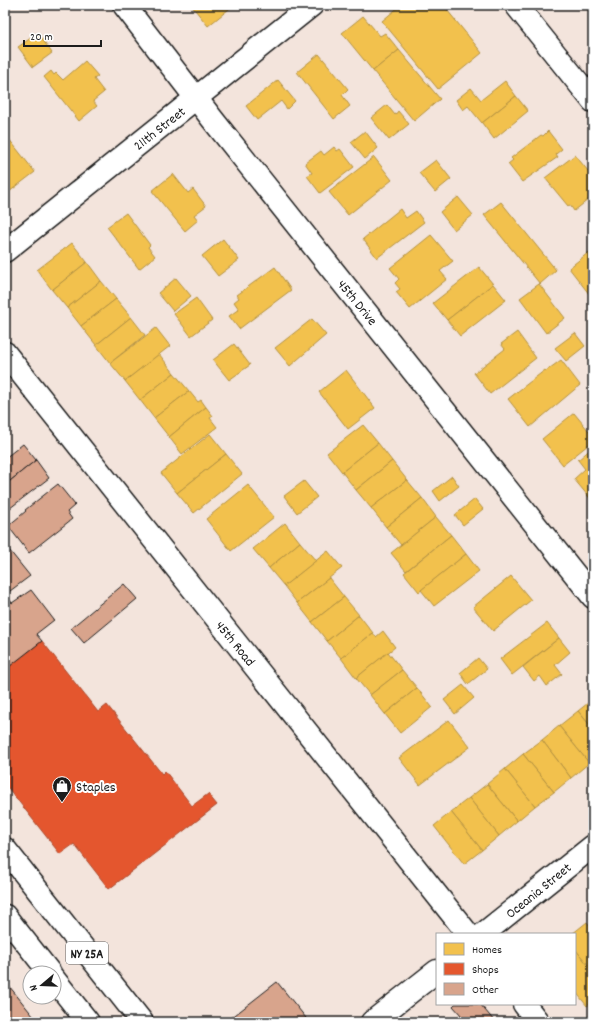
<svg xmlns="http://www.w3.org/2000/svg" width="598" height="1027" font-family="Dekko,sans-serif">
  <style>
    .homes { fill: #f2c14e; stroke: #b2903f }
    .shops { fill: #e4572e; stroke: #a84529 }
    .building { fill: #d8a48c; stroke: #1c1c1c }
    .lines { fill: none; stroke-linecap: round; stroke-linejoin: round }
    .minor-casing { stroke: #1c1c1c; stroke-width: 25 }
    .major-casing { stroke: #1c1c1c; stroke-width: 25 }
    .minor { stroke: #fff; stroke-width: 22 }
    .major { stroke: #fff; stroke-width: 22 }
    .labels { text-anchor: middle; stroke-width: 4; stroke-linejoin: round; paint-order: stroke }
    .shield { fill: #fff; stroke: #606060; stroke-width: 1 }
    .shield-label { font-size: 13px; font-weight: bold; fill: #1c1c1c }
    .street-label { font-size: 14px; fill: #1c1c1c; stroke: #fff }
    .poi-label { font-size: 14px; fill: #1c1c1c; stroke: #fff; text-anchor: start }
  </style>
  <rect width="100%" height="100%" fill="#f3e4dc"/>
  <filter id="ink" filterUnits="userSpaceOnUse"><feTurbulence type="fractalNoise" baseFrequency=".025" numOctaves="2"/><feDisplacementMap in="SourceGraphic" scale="8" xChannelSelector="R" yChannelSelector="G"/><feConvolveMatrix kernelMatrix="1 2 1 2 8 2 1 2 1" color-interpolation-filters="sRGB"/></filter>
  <g filter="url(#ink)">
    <g class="homes">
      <polygon points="191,5 234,5 208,26"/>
      <polygon points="401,5 443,5 482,53 438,89 382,21"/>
      <polygon points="363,16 380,36 385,33 399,50 373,71 342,33"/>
      <polygon points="38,33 52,53 33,67 18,47"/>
      <polygon points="399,50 440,99 414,121 373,71"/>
      <polygon points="319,54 348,89 342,95 350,106 334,119 297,72"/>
      <polygon points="85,61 98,76 94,79 104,92 93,101 97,106 79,121 44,77 51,71 54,75 56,73 63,80"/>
      <polygon points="278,80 295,101 287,109 281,101 257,120 246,106"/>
      <polygon points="505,81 516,96 482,123 468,106 463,110 456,100 471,88 481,100"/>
      <polygon points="516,96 528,111 494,139 482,123"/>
      <polygon points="387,105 395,115 398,111 409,124 389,140 371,118"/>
      <polygon points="365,131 378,148 365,159 351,142"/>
      <polygon points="548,131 562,149 556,154 558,157 522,182 508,164 513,160 511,158 541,135 543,136"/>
      <polygon points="5,134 35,172 9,192 5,186"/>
      <polygon points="334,147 337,151 340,149 354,167 320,193 307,176 312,173 305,163 321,151 324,155"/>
      <polygon points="575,155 593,177 593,196 574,211 570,205 568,206 545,178"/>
      <polygon points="374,157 392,180 348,215 329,192"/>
      <polygon points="436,160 451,179 435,192 419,173"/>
      <polygon points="173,174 188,193 193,189 206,206 194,215 198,220 185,231 152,191"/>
      <polygon points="458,197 473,215 454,230 440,212"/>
      <polygon points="501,202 556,270 540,284 484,215"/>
      <polygon points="400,209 406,218 416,211 424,222 377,258 363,239"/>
      <polygon points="126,213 150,245 148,247 155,256 139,269 107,227"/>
      <polygon points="431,235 453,261 440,271 447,279 410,309 396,292 400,289 395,283 399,279 390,268"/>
      <polygon points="223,239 239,260 218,276 202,256"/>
      <polygon points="72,243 87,262 52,290 37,270"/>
      <polygon points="593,249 593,299 569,268"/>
      <polygon points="87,262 101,281 67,308 52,290"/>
      <polygon points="275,267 291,290 239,329 229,316 239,309 234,302 239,298 237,295"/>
      <polygon points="479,267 493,284 447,320 433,303"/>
      <polygon points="176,278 191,296 173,311 158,293"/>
      <polygon points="101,281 116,299 81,326 67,308"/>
      <polygon points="493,284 506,300 460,336 447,320"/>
      <polygon points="539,284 565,318 546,333 520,298"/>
      <polygon points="196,298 212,320 191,336 174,314"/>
      <polygon points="116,299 131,317 96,345 81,326"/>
      <polygon points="131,317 145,335 110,363 96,345"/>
      <polygon points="312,319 326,335 290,366 275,348"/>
      <polygon points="156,328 170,346 125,381 110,363"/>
      <polygon points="517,332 536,358 490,394 474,373 505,349 501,344"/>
      <polygon points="575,333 585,346 566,361 555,348"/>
      <polygon points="234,344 250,365 229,380 213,360"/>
      <polygon points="159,354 174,373 140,400 125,381"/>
      <polygon points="561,360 580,385 530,427 508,399 545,370 546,371"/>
      <polygon points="346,370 375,408 348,429 319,392"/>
      <polygon points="174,373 189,391 154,418 140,400"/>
      <polygon points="189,391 198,402 201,400 206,407 169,437 154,418"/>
      <polygon points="206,407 213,416 210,418 217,427 182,454 169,437"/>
      <polygon points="574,413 593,436 593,441 563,465 542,439"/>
      <polygon points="363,425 378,443 342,472 327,453"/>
      <polygon points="210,434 226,454 177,493 161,473"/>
      <polygon points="378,443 392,461 356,490 342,472"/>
      <polygon points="593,447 593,502 574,479 585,469 578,460"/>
      <polygon points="226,454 242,474 194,513 177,493"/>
      <polygon points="392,461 407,480 371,508 356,490"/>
      <polygon points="452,476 459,486 440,501 433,491"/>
      <polygon points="407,480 422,498 386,527 371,508"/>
      <polygon points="304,481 317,497 297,513 284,496"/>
      <polygon points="248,485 274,517 231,551 206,519"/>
      <polygon points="422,498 436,517 401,545 386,527"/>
      <polygon points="475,499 483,509 463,525 455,515"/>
      <polygon points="436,517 451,535 406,571 391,553"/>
      <polygon points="285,523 300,542 269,568 253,549"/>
      <polygon points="451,535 466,554 419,592 404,573"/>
      <polygon points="300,542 316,561 284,586 269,568"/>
      <polygon points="328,551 342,568 297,603 284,586"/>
      <polygon points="466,554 479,571 434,606 421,590"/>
      <polygon points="511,576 531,600 493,631 473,607"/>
      <polygon points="329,578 344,597 312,622 297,603"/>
      <polygon points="344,597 359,615 327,641 312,622"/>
      <polygon points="359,615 373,633 341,658 327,641"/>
      <polygon points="547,623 559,638 512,675 500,659"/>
      <polygon points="383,631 395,647 356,678 341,658 373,633 376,637"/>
      <polygon points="559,638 570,652 555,665 562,674 547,686 540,676 534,681 523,667"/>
      <polygon points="388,652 402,670 370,695 356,678"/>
      <polygon points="478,658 487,669 468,684 460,673"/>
      <polygon points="402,670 417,688 385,714 370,695"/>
      <polygon points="463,685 474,698 455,714 444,700"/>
      <polygon points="417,688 432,707 400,733 385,714"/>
      <polygon points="593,699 593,729 578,711"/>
      <polygon points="578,711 593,729 593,761 589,763 559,726"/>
      <polygon points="449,720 470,747 420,785 399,758"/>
      <polygon points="559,726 589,763 571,778 542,740"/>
      <polygon points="542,740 571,778 554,792 523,754"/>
      <polygon points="523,754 554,792 535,806 505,769"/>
      <polygon points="505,769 535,806 517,821 487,784"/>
      <polygon points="487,784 517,821 499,836 469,798"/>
      <polygon points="469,798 499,836 482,850 451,812"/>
      <polygon points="451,812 482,850 464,864 434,826"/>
      <polygon points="587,922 593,930 593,971 575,949 575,934 572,934"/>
      <polygon points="575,949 593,971 593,1002 587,1006 575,991"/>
    </g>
    <polygon class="shops" points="42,641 98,712 107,705 162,774 165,771 192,806 208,794 217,805 109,889 74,844 60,854 5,784 5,670"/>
    <g class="building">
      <polygon points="23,444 36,460 5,485 5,458"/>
      <polygon points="36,460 49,478 5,512 5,485"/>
      <polygon points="58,484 75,505 67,512 72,519 29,553 8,526 26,511 25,510"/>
      <polygon points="5,545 30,576 6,594 5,593"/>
      <polygon points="124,584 137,599 84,643 71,628"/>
      <polygon points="31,590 54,620 36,634 42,641 5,670 5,598 7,596 12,603"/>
      <polygon points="5,981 38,1022 5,1022"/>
      <polygon points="277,982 306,1018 301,1022 226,1022"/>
      <polygon points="455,1004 480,1004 495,1022 453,1022 461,1015 453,1006"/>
    </g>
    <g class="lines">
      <g class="minor-casing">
        <g id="minor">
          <polyline points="124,5 213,120 593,597"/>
          <polyline points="516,5 593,101"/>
          <polyline points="5,251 312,5"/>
          <polyline points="5,353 468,934"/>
          <polyline points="483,934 593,846"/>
          <polyline points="524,1004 538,1022"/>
          <polyline points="372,1022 437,971"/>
        </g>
      </g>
      <g class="major-casing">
        <g id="major">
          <polyline points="5,849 142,1022"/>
          <polyline points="5,916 50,973"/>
          <polyline points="54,979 88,1022"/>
        </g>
      </g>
      <use href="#minor" class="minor"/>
      <use href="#major" class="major"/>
    </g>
  </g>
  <defs>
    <g id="shop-pin" transform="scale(1)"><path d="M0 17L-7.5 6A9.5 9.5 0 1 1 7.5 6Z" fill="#1c1c1c" stroke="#fff"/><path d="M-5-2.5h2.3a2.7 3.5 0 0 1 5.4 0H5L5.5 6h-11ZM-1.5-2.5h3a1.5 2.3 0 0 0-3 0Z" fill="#fff"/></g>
  </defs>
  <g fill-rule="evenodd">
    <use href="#shop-pin" x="62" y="786"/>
  </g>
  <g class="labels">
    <rect class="shield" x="66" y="942" width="42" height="22" rx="3"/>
    <g class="shield-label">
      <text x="87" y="958">NY 25A</text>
    </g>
    <g class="street-label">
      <text transform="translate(159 128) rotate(-38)" y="5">211th Street</text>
      <text transform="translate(358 302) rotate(51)" y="5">45th Drive</text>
      <text transform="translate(236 643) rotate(51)" y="5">45th Road</text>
      <text transform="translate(538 890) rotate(-39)" y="5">Oceania Street</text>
    </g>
    <g class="poi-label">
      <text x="76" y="791">Staples</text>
    </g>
  </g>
  <rect width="598" height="1027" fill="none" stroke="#fff" stroke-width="20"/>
  <rect x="10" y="10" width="578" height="1007" fill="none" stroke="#1c1c1c" stroke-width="1.5" filter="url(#ink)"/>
  <rect x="436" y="933" width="140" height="72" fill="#ffffff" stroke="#a4a4a4"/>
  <rect x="444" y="943" width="20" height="12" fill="#f2c14e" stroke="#a4a4a4"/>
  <text x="472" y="953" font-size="12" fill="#1c1c1c">Homes</text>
  <rect x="444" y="963" width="20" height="12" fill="#e4572e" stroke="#a4a4a4"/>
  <text x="472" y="973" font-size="12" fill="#1c1c1c">Shops</text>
  <rect x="444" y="983" width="20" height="12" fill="#d8a48c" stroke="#a4a4a4"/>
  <text x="472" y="993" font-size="12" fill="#1c1c1c">Other</text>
  <g transform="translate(42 985) rotate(251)"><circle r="19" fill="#ffffff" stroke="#a4a4a4"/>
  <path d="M0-3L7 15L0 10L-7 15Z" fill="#1c1c1c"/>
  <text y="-6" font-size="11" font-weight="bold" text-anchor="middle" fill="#1c1c1c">N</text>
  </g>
  <path d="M24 40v6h77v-6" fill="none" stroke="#1c1c1c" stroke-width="2"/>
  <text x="30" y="40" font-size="12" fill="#1c1c1c" stroke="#ffffff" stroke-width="3" paint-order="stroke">20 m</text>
</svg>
